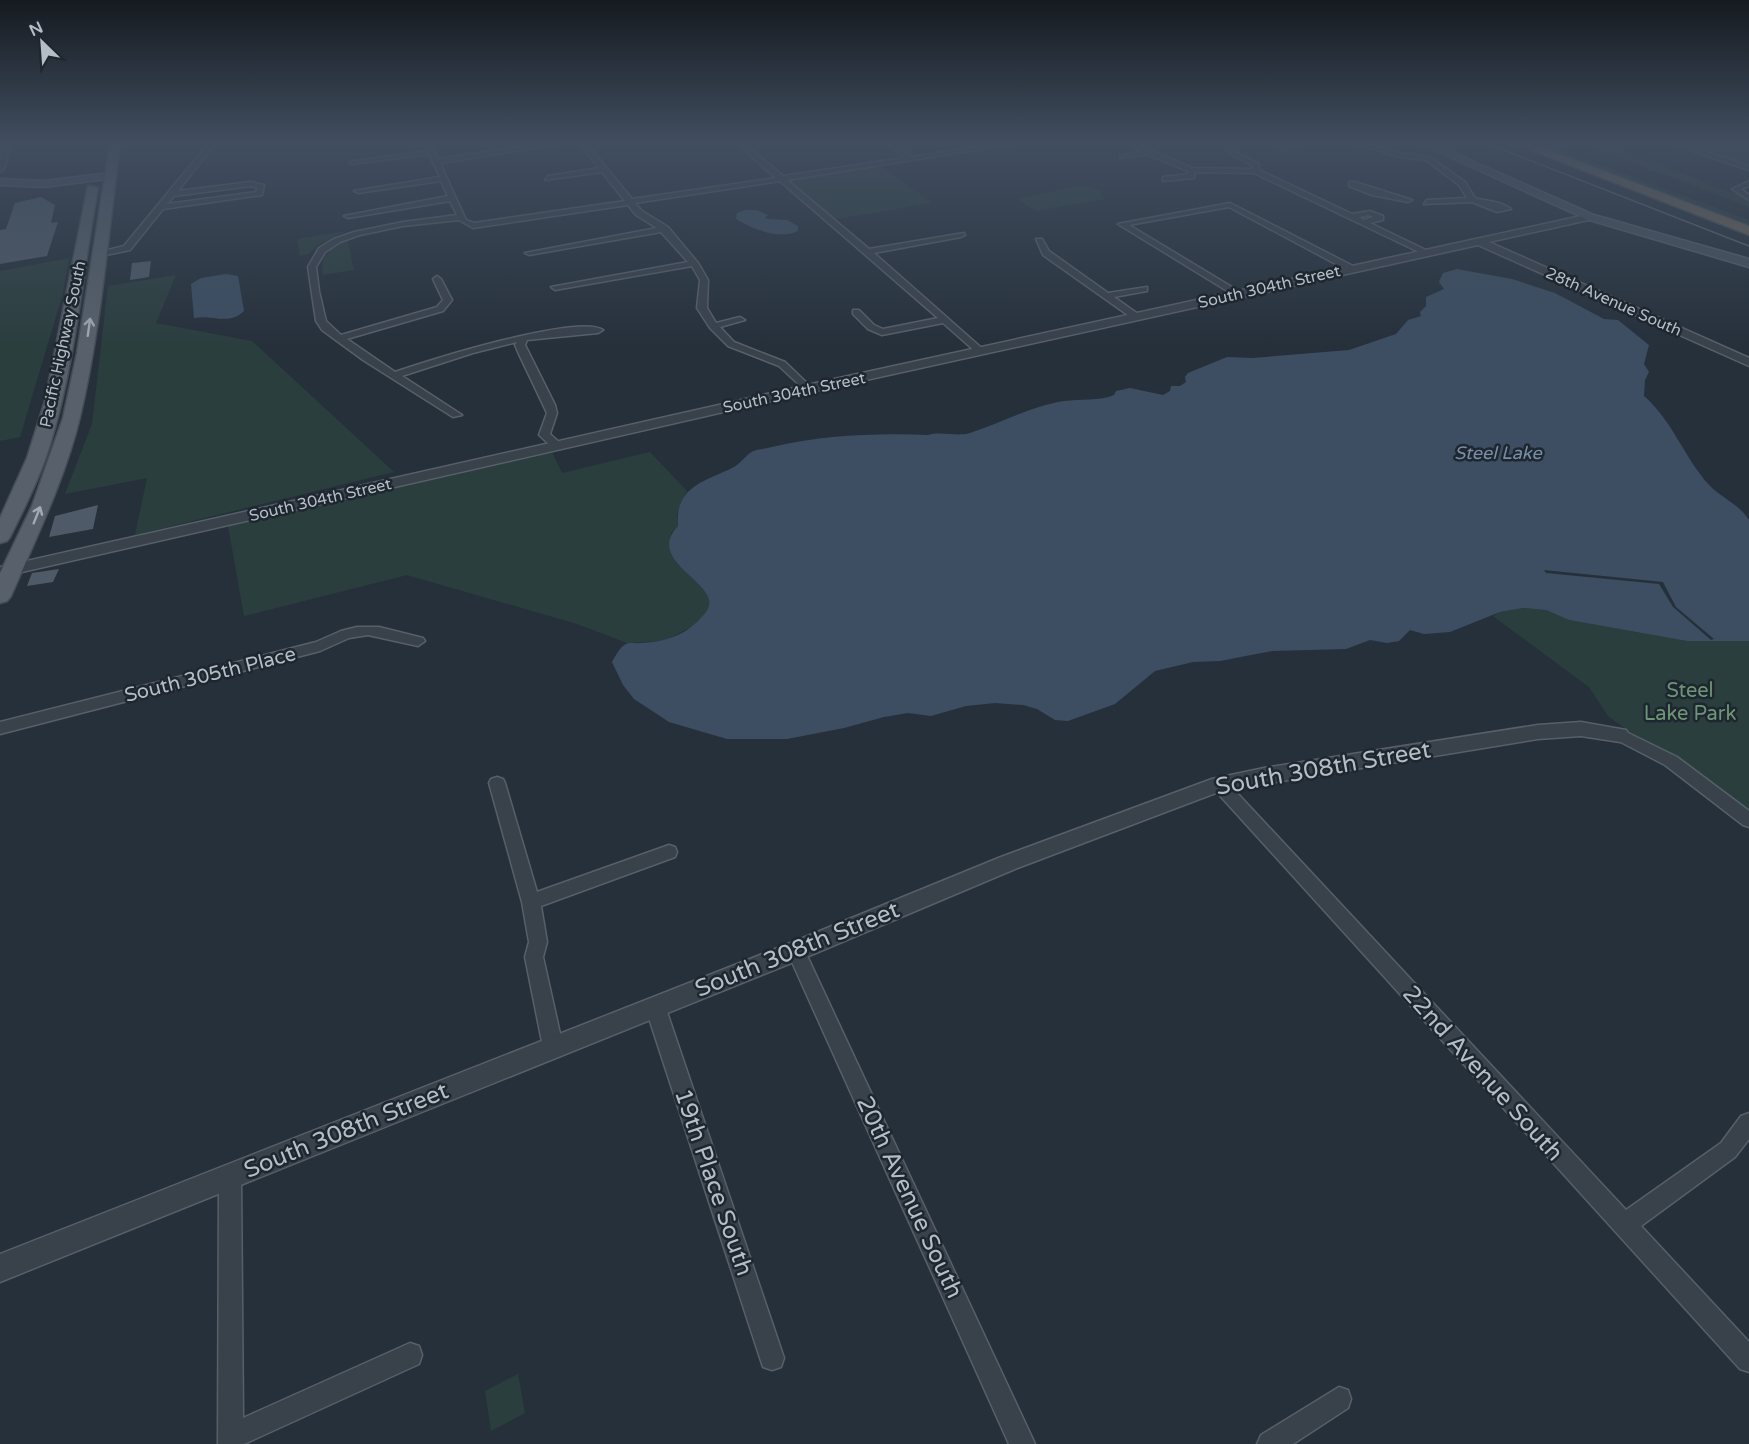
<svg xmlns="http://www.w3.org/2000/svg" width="1749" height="1444" font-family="'Varela Round',sans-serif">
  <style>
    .green { fill: #2b3e3e }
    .water { fill: #3d4e62 }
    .pier { fill: #26303b }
    .building { fill: #4e5a67 }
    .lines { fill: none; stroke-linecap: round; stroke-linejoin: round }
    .minor-casing { stroke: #575f69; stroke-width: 3 }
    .tertiary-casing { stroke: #575f69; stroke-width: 3 }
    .secondary-casing { stroke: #575f69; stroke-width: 3 }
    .primary-casing { stroke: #454d57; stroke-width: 3 }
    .motorway-casing { stroke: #444c56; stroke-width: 3 }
    .minor { fill: #39414b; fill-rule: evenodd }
    .tertiary { fill: #39414b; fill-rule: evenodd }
    .secondary { fill: #48515e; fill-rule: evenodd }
    .primary { fill: #58616b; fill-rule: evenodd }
    .motorway { fill: #716657; fill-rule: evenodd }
    .tram { stroke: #5c6672; stroke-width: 1.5 }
    .oneway { stroke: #a2abb5 }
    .labels { text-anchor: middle; stroke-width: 5; stroke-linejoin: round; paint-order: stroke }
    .far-street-label { font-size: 16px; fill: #b5bdc7; stroke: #1e2630 }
    .far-water-label { font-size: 18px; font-style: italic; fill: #788ea7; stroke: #1e2630 }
    .street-label { font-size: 20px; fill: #b5bdc7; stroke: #1e2630 }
    .park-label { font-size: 20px; fill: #6e9576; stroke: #1e2630 }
    .near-street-label { font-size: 24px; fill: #b5bdc7; stroke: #1e2630 }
  </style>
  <rect width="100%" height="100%" fill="#26303b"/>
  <g class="green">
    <polygon points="1534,144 1545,144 1749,220 1749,225"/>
    <path d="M1584,144C1611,144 1664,166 1691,177C1714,185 1723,194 1749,194V207Z"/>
    <polygon points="1714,144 1749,144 1749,165 1697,148"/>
    <polygon points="878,164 932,203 831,220 783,179"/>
    <polygon points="1083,185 1100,191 1105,199 1036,211 1018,199"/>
    <polygon points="346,231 316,246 309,254 300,256 297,239"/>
    <polygon points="347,238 354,270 322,275 323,259 330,250 327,250"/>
    <polygon points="69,258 63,293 20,437 0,441 0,271"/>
    <polygon points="176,275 156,323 252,341 394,472 135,535 147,478 65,494 92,424 108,286"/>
    <polygon points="551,450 562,473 650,452 687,491 677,515 678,526 671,533 670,543 676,562 707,593 710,603 707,612 693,626 664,641 627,643 577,624 407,575 244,616 228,526"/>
    <polygon points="1523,608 1546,610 1569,620 1687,641 1749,641 1749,820 1608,716 1589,687 1493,616 1500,612"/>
    <polygon points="518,1374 525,1413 491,1431 485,1391"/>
  </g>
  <g class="water">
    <path d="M745,210H756L768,215L765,218L768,219L787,220L798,226V231C780,240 752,229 736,219L737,213Z"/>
    <path d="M1457,269L1512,279L1555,293L1604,319L1618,320L1649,345L1644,364L1649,372L1645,380L1644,396C1673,421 1684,458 1710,486C1722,498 1740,505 1749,520V641H1687L1569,620L1546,610L1523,608L1500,612L1450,632L1424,634L1410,630L1399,641L1387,643L1370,640L1346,649L1272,651L1220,661L1193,662L1155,671L1115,704L1068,721L1055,720L1037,709L1023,705L995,703L966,706L931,716L908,713L884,717L844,728L787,739H727L669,722L634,699L623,685L612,662C616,655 620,647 626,644C630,642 636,644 640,643C663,642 682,637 699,620C703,615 708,612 709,605C715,582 645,560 678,526C675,489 701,482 728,470C740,465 741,460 750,453C754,449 766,449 772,447C823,435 876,433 928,435C942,431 956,437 970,433C1001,423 1031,406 1064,401C1080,399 1100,401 1114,395L1116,391L1130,388L1163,395L1170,391L1171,386H1180L1186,382L1185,377L1188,373L1227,357L1253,358L1349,350L1396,334L1408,320L1421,316L1420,312L1426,306V297L1444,289L1439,282L1443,273Z"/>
    <path d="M226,274L238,276L244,311C229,326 212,314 194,318L191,284L201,278Z"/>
  </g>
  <polygon class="pier" points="1544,570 1663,582 1676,607 1714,639 1711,640 1673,607 1659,584 1546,573"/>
  <g class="building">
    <polygon points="41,197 55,205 51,223 58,222 47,256 0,264 0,230 6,229 15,203"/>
    <polygon points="151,261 149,277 130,280 132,263"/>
    <polygon points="98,505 93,529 49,537 55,516"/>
    <polygon points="59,569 53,582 27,586 32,573"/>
  </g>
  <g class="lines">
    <g class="minor-casing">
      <g id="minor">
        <path d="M208,144H215L178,191L251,182L264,185L262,195L163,209L130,250L96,257V253L124,246ZM251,186L257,188L256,192L167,204L174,196Z"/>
        <path d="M425,144H432L438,159L539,144H559L440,163L466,220L474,223L625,201L602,172L545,180L548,176L599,168L580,144H587L632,199L776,178L737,144H745L783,176L905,158L888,144H896L912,157L993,144H1012L787,180L869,249L964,233L965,235L961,237L874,253L985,351L977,353L943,323L882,335L868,329L853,314V310H859L874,325L883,329L938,318L780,181L635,203L642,211L668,227L698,263L708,280L707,308L716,323L740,317L745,320L720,327L734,342L785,362L811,387L812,389L807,392L779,366L728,346L710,328L697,308L700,280L692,266L555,290L551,287L688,262L661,232L529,255L525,253L657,228L636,215L628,205L473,228L459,220L403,226L360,235L340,242L325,252L316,267L319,291L326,321L341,335L437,307L443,300L433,279L437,276L441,279L452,300L443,311L347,339L395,372C426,361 579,313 603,330L598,333L527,340L525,345L555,405L557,413L550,434L560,443V447H552L539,435L547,413L518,352L515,345L517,342L473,353L402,376L462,415L453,417L363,360L322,330L316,321L308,267L319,248L334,239L354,232L403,222L457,215L450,201L348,218L344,216L448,196L441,181L358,193L354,191L440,177L429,154L352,164L349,162L428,151Z"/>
        <path d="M1128,144H1137L1192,168L1252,169L1253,166L1229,153L1223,144H1230L1234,151L1259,164V170L1352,214L1370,211L1383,216V220L1370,223L1430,252L1423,254L1254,173L1195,172L1194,178L1163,181V177L1188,174V171L1146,154L1120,158V156L1141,151ZM1369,215L1373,217L1364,220L1359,217Z"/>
        <polygon points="1291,144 1302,144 1283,151 1280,149"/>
        <path d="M1356,144H1368L1400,153L1430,157L1465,182L1475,198C1488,202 1499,200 1511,209L1497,212L1472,202L1424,204L1427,200L1467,198L1459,185L1426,160L1400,157Z"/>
        <polygon points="1672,144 1683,144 1749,166 1749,170"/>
        <polygon points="1749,181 1749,186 1741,189 1749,195 1749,200 1732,189"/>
        <polygon points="1349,182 1355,182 1412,200 1408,202 1372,195 1349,186"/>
        <polygon points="1230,203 1353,266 1354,268 1347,270 1229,207 1129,225 1240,292 1241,294 1237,297 1118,224"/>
        <polygon points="1036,239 1042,239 1049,251 1108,293 1147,287 1147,291 1114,297 1138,314 1138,318 1132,318 1043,255"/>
        <polygon points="357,627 379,627 423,638 425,641 418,646 368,635 349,638 320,651 0,734 0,722 316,642 341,631"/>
        <polygon points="1620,729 1677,757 1749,811 1749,827 1743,825 1665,765 1615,739 1612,735"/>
        <polygon points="497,777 503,779 505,783 537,892 669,845 675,847 677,852 675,857 541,906 547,942 543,957 563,1047 560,1054 553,1056 546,1054 543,1047 525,957 529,942 522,902 489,783 491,779"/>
        <polygon points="1219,778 1225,780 1626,1210 1721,1143 1741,1116 1749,1113 1749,1139 1735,1157 1641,1226 1749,1342 1749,1372 1740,1369 1213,788 1211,784 1213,780"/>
        <polygon points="796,943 802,945 1035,1444 1009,1444 787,951 790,945"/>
        <polygon points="655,997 662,1000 665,1006 784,1358 781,1367 772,1370 763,1367 760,1358 645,1006 648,1000"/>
        <polygon points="230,1166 238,1169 241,1177 243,1418 410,1343 419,1346 422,1355 419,1364 244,1444 218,1444 219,1177 222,1169"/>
        <polygon points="1339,1387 1348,1390 1351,1399 1348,1408 1293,1444 1257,1444 1261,1435"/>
      </g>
    </g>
    <g class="tertiary-casing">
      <g id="tertiary">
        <polygon points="4,144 12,144 4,169 0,172 0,156"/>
        <polygon points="1590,214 1595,217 1593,219 1489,242 1749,358 1749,366 1478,245 807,393 0,577 0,567 807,385"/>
        <polygon points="1581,722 1626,730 1629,735 1626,740 1620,742 1581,736 1538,739 1221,791 1015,869 804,958 0,1282 0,1254 788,944 1001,857 1212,779 1264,768 1538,725"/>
      </g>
    </g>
    <g class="secondary-casing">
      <g id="secondary">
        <polygon points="1421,144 1434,144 1594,215 1749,259 1749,267 1586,219"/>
        <polygon points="110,173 114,174 114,178 44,187 0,185 0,179 44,181"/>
      </g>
    </g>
    <g class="primary-casing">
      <g id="primary">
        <path d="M110,144H120C108,235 101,328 80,417C65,479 36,538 11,596L7,601L0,603V573L32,506L63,418L77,353Z"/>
        <path d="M88,186L98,188C82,273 76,361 50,445C40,477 25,507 10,537L7,541L0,543V518L27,458L45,401Z"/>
      </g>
    </g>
    <g class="motorway-casing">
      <polygon id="motorway" points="1515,144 1533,144 1749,226 1749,235"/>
    </g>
    <use href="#minor" class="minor"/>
    <use href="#tertiary" class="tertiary"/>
    <use href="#secondary" class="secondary"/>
    <use href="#primary" class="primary"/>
    <use href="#motorway" class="motorway"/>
    <polyline class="tram" points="1488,144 1749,246"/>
  </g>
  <defs><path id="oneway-shaft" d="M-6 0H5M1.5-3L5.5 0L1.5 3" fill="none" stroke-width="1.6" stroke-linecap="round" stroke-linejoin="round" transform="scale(1.5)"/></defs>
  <g class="oneway">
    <use href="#oneway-shaft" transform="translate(89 327) rotate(-82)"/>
    <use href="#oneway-shaft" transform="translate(37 515) rotate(-68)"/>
  </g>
  <linearGradient id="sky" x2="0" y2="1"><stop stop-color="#151a20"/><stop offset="0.41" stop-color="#414e60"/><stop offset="1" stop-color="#414e60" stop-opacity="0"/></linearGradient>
  <rect width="1749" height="347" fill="url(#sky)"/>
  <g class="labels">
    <g class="far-street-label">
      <text transform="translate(1269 286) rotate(-13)" y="6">South 304th Street</text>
      <text transform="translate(1614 301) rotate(24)" y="6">28th Avenue South</text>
      <text transform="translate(62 344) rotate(-78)" y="6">Pacific Highway South</text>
      <text transform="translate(794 392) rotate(-12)" y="6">South 304th Street</text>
      <text transform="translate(320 499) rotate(-13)" y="6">South 304th Street</text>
    </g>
    <g class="far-water-label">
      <text x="1498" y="459">Steel Lake</text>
    </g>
    <g class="street-label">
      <text transform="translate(210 674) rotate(-14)" y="7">South 305th Place</text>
    </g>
    <g class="park-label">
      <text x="1690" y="697">Steel<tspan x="1690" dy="23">Lake Park</tspan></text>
    </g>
    <g class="near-street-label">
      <text transform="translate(1323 768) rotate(-10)" y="8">South 308th Street</text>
      <text transform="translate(797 949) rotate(-22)" y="8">South 308th Street</text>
      <text transform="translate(1483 1073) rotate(48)" y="8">22nd Avenue South</text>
      <text transform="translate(346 1130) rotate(-22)" y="8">South 308th Street</text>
      <text transform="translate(714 1182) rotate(71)" y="8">19th Place South</text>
      <text transform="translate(910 1197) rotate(65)" y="8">20th Avenue South</text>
    </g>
  </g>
  <g transform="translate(42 42) rotate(335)" stroke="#1e2630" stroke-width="4.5" paint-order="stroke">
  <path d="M0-4.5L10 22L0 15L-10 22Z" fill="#b5bdc7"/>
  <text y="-9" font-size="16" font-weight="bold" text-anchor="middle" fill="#b5bdc7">N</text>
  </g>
</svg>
